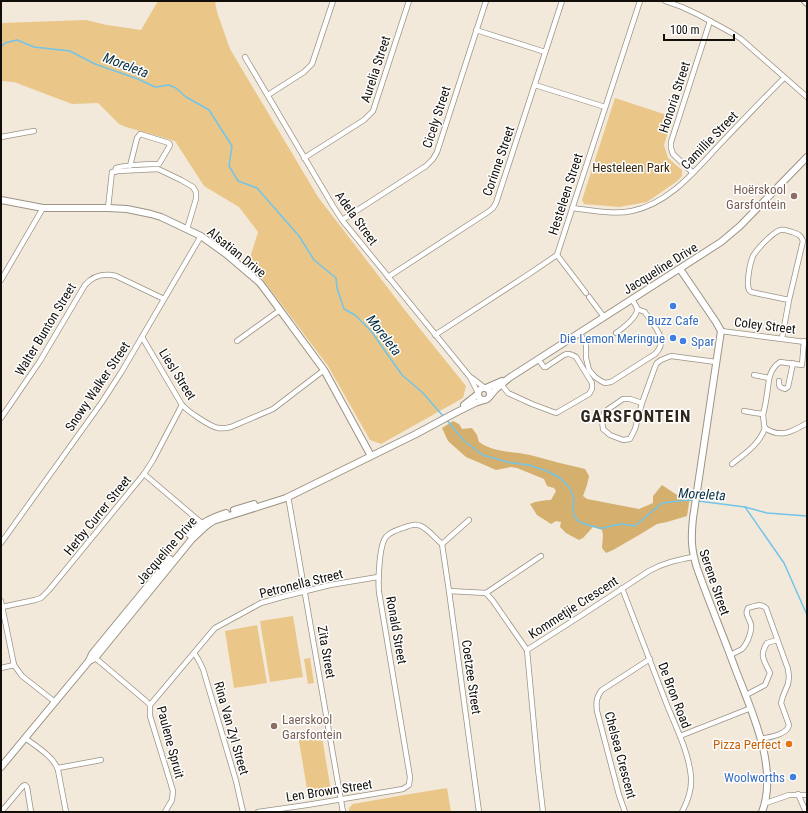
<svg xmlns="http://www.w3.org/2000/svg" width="808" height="813" font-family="'Roboto Condensed',sans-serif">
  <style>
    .green { fill: #eac788 }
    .forest { fill: #d4af6d }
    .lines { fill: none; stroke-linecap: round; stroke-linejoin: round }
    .stream { stroke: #73c4e9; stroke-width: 1.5 }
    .street-casing { stroke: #9b9385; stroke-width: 6 }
    .secondary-casing { stroke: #9b9385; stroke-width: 8 }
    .street { stroke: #fff; stroke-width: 4.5 }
    .secondary { stroke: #fff; stroke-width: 6 }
    .education-dot { fill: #8d6e63; stroke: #fff; stroke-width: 1.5 }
    .shop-dot { fill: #3f7fe0; stroke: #fff; stroke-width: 1.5 }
    .food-dot { fill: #e8710a; stroke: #fff; stroke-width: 1.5 }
    .labels { text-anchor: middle; stroke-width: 3; stroke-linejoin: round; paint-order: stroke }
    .street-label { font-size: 13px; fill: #120f0a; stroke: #fff }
    .park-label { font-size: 13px; fill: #392a0b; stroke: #fff }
    .education-label { font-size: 13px; fill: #785e54; stroke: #fff; text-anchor: end }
    .shop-label { font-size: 13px; fill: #366cbe; stroke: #fff; text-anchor: end }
    .food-label { font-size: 13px; fill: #c56008; stroke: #fff; text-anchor: end }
    .water-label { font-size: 14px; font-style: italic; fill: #0a3040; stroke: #fff }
    .district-label { font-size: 17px; font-weight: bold; letter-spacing: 1px; fill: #2f291d; stroke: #fff }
  </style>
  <rect width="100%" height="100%" fill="#f2e9da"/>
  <g class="green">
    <polygon points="158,1 215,1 217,12 230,49 318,197 404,309 466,386 463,398 381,444 370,440 328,366 249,261 258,232 239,207 204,186 175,141 126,127 119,124 98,103 72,104 14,82 1,81 1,23 86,20 107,25 141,30"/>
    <polygon points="615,98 673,117 664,145 668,158 682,170 682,176 676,182 647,202 619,207 584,204 582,200"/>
    <polygon points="293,616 303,677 270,682 260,621"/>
    <polygon points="257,625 267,683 234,688 225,631"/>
    <polygon points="310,658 314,683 308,684 304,659"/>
    <polygon points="321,731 331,791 308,795 298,735"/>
    <polygon points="447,788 451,812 349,812 349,808 353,804 410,794"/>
  </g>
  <path class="forest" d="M453,421L459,424L462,429L472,428L477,435L479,442C494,453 512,451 530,455C549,460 567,465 585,469L589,476L587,485L583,496L587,499L639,509L653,503V496L662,485L677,495L690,497L687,516L667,522L657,524L639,535L613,550L606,553L602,548L603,535L602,530L593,527L583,538L579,540L566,533L560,527L561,522L556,521L551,524L537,515L530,504C537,501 544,500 551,500L556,491L554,488L547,486L544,479L517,468L511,467L496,470L480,463L466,457L448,441L442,428Z"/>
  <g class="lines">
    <g class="stream">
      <polyline points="1,47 5,43 17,40 34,47 70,51 95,64 138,79 155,87 169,85 176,88 186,97 209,110 232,146 229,166 238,181 257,188 299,236 314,260 336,278 337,288 344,309 355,315 371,331 402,375 423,393 443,416"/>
      <polyline points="446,419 464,441 483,455 507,462 529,465 547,471 560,478 569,487 574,498 573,507 574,515 578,521 585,524 599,528 605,528 610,526 622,524 635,526 662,503 689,500 694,501"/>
      <polyline points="698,501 745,507 767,513 807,516"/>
      <polyline points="745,507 784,563 807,615"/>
    </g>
    <g class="street-casing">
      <g id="street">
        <polyline points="665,1 682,7 699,15 732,33 741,39 807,97"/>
        <polyline points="476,30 545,52"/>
        <polyline points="245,57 333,206 342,220 470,377 478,393"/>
        <polyline points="535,85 605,107"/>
        <polyline points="268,95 304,72 312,64 333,1"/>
        <polyline points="1,137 34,131"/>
        <polyline points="304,158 364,120 373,111 409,1"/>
        <path d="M115,172L116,168C123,165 149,164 157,164H159L169,147L170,145L169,143L140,134L137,138L130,166"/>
        <polyline points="693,173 673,154 671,148 671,142 710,21"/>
        <polyline points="108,208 112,172 118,171 158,169 181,180 193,187 196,192 196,199 187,229"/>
        <path d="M572,208C591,210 613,215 632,211C671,203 697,168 723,141C743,120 763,99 784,78"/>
        <polyline points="342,220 426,166 433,159 437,152 486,1"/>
        <polyline points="557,255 586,293"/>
        <polyline points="388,277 488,212 493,208 496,203 562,1"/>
        <polyline points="1,280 43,208"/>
        <polyline points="589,297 604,317"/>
        <polyline points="721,331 805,342"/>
        <path d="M580,333L586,345V358L589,370L595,377L601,381L605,383L611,382L655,354C659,350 662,345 661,339C660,333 650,319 646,314L645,312L637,309"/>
        <path d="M616,333C622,329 639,316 637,308C636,305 633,302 632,299"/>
        <polyline points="435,335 529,274 557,255 640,1"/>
        <path d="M142,337L182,405C189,412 209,426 218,428C223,429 227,428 231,427L273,409L324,370"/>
        <path d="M782,338L789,300L760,294L751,292L749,290C746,283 750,263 753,256C757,249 772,233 780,230C784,229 788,231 792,232C798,234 801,235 803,241L789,300"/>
        <polyline points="237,341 280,310"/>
        <polyline points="754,375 769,378"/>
        <polyline points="472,378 485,388"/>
        <polyline points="779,381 779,384 780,387 785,389 788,387 793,363"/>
        <path d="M501,384L508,393L532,404L556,413L558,412L589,394L592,389V383L576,357C572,354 568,353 564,355L546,367H544L538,359"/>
        <polyline points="642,403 635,429 630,439 623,440 610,435 603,429 602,420 604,413 607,410 623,399 630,399 642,403 655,367 657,363 661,360 671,356 716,362"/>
        <path d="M744,411L755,413L763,414C765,408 766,401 767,394C769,382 768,370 780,362L802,365L804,341"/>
        <path d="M763,414L764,425L765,428C781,439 793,431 807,423"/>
        <path d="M1,418L40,361L85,285C93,276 104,273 116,276L164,299"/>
        <path d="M732,464C744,454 759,445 765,428"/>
        <polyline points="144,474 204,525"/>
        <polyline points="288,496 343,812"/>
        <polyline points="1,543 102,402 122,371 201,236"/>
        <polyline points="442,544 449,591 479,812"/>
        <polyline points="442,544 469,520"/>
        <path d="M622,588C637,627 652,666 667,705C676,727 689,753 691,777C692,790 688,801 682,812"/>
        <polyline points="449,591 486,593 493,601 527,650 538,769 543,812"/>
        <polyline points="486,593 541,556"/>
        <polyline points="1,601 14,665 22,676 55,702"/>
        <polyline points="2,607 35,600 41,598 49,590 144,474 153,460 182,405"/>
        <path d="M527,650L585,613L649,571C663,563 677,560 693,557"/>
        <polyline points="194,653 198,659 203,669 236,781 243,812"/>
        <path d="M730,655C734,653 739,651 742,649C747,644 752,632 751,625C750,618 744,615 748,608C755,606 761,603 766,608L788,669L789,677L788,684L783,696L781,703L789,725C787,735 769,737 761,739"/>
        <polyline points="93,656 146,701 150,705 150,716 173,791 172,800 165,812"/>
        <polyline points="1,668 14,665"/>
        <path d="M746,695L765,685L770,673C764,660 759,656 767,643L777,640"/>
        <polyline points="150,705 209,635 215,628 261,603 282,597 330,585 378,577"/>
        <polyline points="680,736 751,708"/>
        <path d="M25,738C36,746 55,758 58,770L66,812"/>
        <polyline points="58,768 101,760"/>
        <polyline points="798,794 806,812"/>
        <polyline points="766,803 789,795 807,795"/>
        <polyline points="1,812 23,786 25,785 27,787 31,812"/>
        <path d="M258,812L307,805L403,789L409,785L410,777L379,592C378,581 379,545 386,537C390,532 397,530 403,528C409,526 414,523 421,526C429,530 435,538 442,544"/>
        <path d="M625,812L619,795L597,711C596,703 596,697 602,690L650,659"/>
      </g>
    </g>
    <g class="secondary-casing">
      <g id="secondary">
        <polyline points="805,1 807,3"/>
        <polyline points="1,200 43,208 108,208 127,209 151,214 161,217 201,236 226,254 246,271 260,283 266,291 324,370 371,456"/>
        <path d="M680,269L716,322L721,331L693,518C691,538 691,549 697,568C709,602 723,635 735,668C751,710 779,768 762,812"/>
        <polyline points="486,388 502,381"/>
        <circle cx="484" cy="394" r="6"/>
        <polyline points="490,396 495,390 509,378 721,242 740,226 807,157"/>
        <polyline points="464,405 478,394"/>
        <polyline points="234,510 254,504"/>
        <path d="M190,535C201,523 210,518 226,513"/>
        <polyline points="89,661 95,658 192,539 206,526 213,521 286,498 416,434 455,413 475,403 484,400"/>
        <polyline points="1,767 89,661 92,654 170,559"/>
      </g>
    </g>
    <use href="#street" class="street"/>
    <use href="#secondary" class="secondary"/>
  </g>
  <g class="education-dot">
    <circle cx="794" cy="196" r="4"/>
    <circle cx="274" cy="726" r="4"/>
  </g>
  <g class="shop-dot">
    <circle cx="673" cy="306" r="4"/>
    <circle cx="673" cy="338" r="4"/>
    <circle cx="683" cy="341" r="4"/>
    <circle cx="793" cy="777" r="4"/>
  </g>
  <circle class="food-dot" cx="789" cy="744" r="4"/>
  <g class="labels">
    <g class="street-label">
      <text transform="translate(375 69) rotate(-72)" y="5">Aurelia Street</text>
      <text transform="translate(674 97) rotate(-72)" y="5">Honoria Street</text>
      <text transform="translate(436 117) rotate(-72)" y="5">Cicely Street</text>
      <text transform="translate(709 140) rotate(-46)" y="5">Camillie Street</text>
      <text transform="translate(498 161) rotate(-71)" y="5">Corinne Street</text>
      <text transform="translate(565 194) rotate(-72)" y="5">Hesteleen Street</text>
      <text transform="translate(357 218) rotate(54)" y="5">Adela Street</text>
      <text transform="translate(237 252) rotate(39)" y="5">Alsatian Drive</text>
      <text transform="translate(660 268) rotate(-32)" y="5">Jacqueline Drive</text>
      <text transform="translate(765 325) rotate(7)" y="5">Coley Street</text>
      <text transform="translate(45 329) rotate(-59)" y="5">Walter Bunton Street</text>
      <text transform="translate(178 374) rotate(58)" y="5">Liesl Street</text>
      <text transform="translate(97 386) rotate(-56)" y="5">Snowy Walker Street</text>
      <text transform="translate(97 515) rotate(-51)" y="5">Herby Currer Street</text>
      <text transform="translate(166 550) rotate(-49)" y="5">Jacqueline Drive</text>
      <text transform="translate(715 582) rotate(71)" y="5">Serene Street</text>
      <text transform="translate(301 583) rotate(-14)" y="5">Petronella Street</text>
      <text transform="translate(573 607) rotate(-33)" y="5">Kommetjie Crescent</text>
      <text transform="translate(397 630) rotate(80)" y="5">Ronald Street</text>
      <text transform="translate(327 652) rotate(80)" y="5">Zita Street</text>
      <text transform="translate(472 677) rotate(82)" y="5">Coetzee Street</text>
      <text transform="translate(675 695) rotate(69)" y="5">De Bron Road</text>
      <text transform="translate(232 728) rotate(74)" y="5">Rina Van Zyl Street</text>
      <text transform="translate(171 742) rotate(75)" y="5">Paulene Spruit</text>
      <text transform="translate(621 755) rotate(75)" y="5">Chelsea Crescent</text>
      <text transform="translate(329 790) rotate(-9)" y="5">Len Brown Street</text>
    </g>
    <g class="park-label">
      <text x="631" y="172">Hesteleen Park</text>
    </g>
    <g class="education-label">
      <text x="786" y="194">Hoërskool<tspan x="786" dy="15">Garsfontein</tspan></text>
      <text x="282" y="724" text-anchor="start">Laerskool<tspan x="282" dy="15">Garsfontein</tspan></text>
    </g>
    <g class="shop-label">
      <text x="673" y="325" text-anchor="middle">Buzz Cafe</text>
      <text x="665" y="343">Die Lemon Meringue</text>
      <text x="691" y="346" text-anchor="start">Spar</text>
      <text x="785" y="782">Woolworths</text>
    </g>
    <g class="food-label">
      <text x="781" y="749">Pizza Perfect</text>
    </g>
    <g class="water-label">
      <text transform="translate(126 65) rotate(21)" y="5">Moreleta</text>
      <text transform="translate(384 335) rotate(52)" y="5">Moreleta</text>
      <text transform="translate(702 494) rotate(3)" y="5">Moreleta</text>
    </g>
    <g class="district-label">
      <text x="636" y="422">GARSFONTEIN</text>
    </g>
  </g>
  <rect width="808" height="813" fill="none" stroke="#120f0a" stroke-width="4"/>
  <path d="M664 34v6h70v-6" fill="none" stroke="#120f0a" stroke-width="2"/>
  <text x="670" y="34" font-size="12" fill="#120f0a" stroke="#ffffff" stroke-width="3" paint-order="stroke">100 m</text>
</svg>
